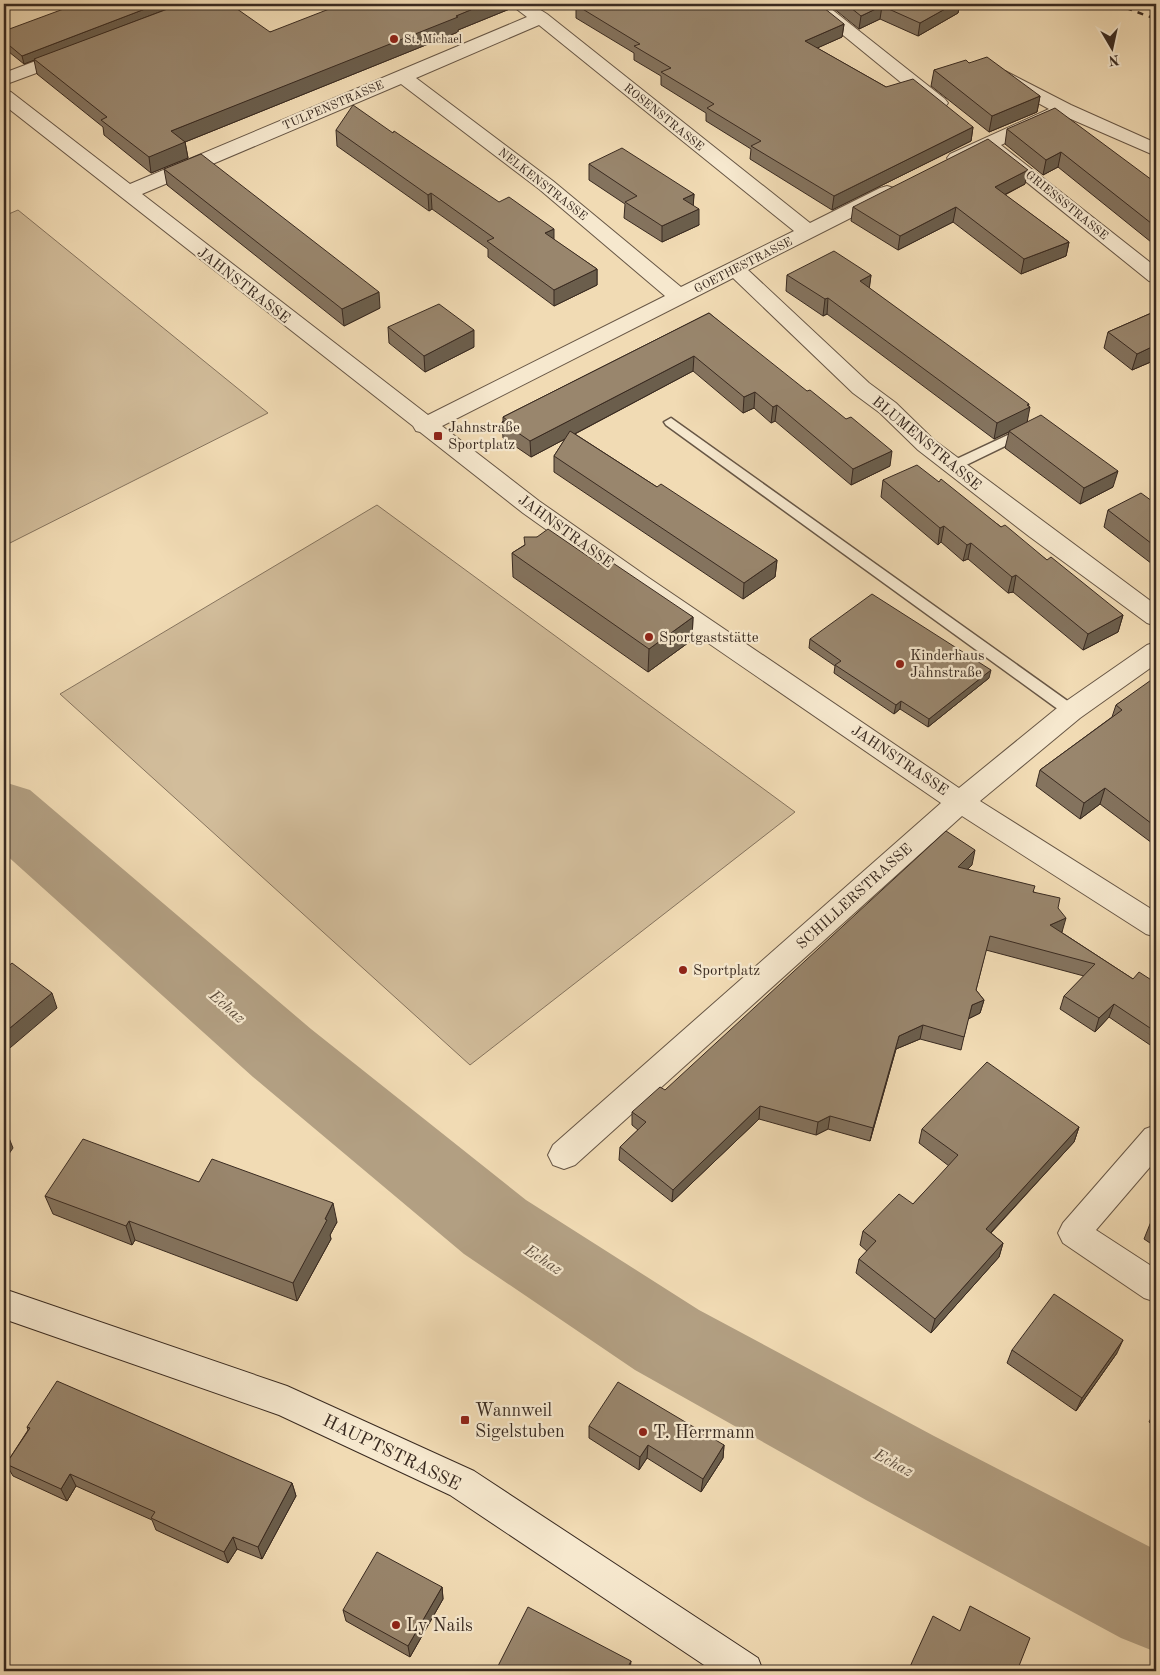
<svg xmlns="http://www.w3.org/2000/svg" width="1160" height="1675" font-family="'Old Standard TT',serif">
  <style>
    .green { fill: #d2bd9b; stroke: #86745e }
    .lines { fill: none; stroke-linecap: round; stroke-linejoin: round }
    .river { fill: #b29f82; fill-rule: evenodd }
    .service-casing { stroke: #675645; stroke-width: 3 }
    .minor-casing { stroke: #675645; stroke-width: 2 }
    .secondary-casing { stroke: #392a20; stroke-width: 2 }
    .service { fill: #f6e8ce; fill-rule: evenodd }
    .minor { fill: #f6e8ce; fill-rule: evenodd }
    .secondary { fill: #f6e8ce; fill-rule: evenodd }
    .rail { stroke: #392a20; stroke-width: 2.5; stroke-dasharray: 6 6; stroke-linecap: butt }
    .wall { fill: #84735e; stroke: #392a20 }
    .shaded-wall { fill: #6b5e4c; stroke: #392a20 }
    .building { fill: #99866d; stroke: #392a20 }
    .poi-dot { fill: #8f2418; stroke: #f6e8ce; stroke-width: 2 }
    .labels { text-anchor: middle; stroke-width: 4.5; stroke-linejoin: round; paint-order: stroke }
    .far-poi-label { font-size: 12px; fill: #392a20; stroke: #f6e8ce; text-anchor: start }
    .far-street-label { font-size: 12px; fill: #392a20; stroke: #f6e8ce }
    .street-label { font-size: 15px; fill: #392a20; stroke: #f6e8ce }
    .poi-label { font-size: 15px; fill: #392a20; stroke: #f6e8ce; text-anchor: start }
    .water-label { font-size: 16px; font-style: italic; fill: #5d4d3d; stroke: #f6e8ce }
    .near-poi-label { font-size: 18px; fill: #392a20; stroke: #f6e8ce; text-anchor: start }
    .near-street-label { font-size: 18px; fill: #392a20; stroke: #f6e8ce }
  </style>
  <rect width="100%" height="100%" fill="#f1dbb4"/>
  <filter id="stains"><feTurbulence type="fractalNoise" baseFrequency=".004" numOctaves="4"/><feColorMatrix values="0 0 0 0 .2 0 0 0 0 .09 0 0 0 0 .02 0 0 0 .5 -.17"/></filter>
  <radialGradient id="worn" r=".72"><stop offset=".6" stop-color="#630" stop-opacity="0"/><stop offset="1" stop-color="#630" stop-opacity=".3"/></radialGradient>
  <g class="green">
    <polygon points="18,210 268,413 4,546 4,216"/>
    <polygon points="377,505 795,812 470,1065 60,694"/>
  </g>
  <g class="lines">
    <polygon class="river" points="4,782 30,790 311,1029 526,1200 699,1310 934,1436 1156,1550 1156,1652 1121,1638 866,1500 635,1370 464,1254 253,1077 4,853"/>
    <g class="service-casing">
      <g id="service">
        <polygon points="671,418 1076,707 1079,711 1076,715 1066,715 666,425 664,422"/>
        <polygon points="1025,427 1030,428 1032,431 1030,434 958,469 948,469 946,466 948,463"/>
      </g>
    </g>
    <g class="minor-casing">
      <g id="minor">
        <path d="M510,4H531L547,14L810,223L880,188L887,186L894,188L897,192L894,196L748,270L869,383L896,403L934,440L1156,605V626L1147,623L1030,537L918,450L880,413L853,393L733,278L442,426L539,501L649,578L959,788L1062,704L1147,645L1156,642V664L1080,718L980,801L1156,912V937L1146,934L962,816L575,1165L564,1169L553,1165L548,1155L553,1145L941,803L631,590L523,513L420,432L416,431L413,426L4,105V90L11,92L130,184L527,17ZM539,25L794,231L681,287L553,181L416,78ZM401,84L539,189L665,296L428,415L142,194Z"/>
        <polygon points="805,4 825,4 945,99 948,103 945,107 931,107"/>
        <polygon points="70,48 77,50 79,54 77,58 4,85 4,73"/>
        <polygon points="1005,71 1071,105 1156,143 1156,156 1064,116 1001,145 1156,267 1156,283 1149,281 988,151 964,162 950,162 947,158 950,154 1049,109 998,81 996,77 998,73"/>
        <polygon points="1156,1125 1156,1160 1096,1230 1156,1269 1156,1302 1144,1298 1063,1243 1058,1233 1063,1223 1145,1129"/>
      </g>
    </g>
    <g class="secondary-casing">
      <polygon id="secondary" points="4,1289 287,1386 474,1471 758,1658 763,1671 713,1671 450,1495 279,1415 4,1319"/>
    </g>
    <use href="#service" class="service"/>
    <use href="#minor" class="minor"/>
    <use href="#secondary" class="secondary"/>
    <g class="rail">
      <polyline points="1115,4 1156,19"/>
      <polyline points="1143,4 1156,9"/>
    </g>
  </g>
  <g class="wall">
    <polygon points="828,4 960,4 958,13 918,36 880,19 859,29"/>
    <polygon points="576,5 844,24 842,37 817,48 886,87 973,127 971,141 832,210 750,159 751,149 706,121 706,113 661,85 661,76 634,60 634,53 576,18"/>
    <polygon points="512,8 458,30 458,32 185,142 188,158 151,173 104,135 103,127 37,74 34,60 24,64 4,48 4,31 270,32"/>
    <polygon points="969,63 1040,96 1037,112 989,132 931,86 934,70"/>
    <polygon points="1007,129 1156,183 1156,246 1058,167 1043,175 1005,144"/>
    <polygon points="336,130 393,133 554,240 597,269 597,285 554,306 488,257 488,249 432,209 429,211 337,146"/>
    <polygon points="589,164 694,194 693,205 699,225 662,242 624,218 625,204 589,180"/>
    <polygon points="164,169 380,308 344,326 167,185"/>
    <polygon points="1025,184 1005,195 1069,242 1066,256 1021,274 953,222 898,250 851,221 853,207"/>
    <polygon points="787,275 871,275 869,288 1028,406 1027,422 1113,487 1080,504 1005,448 1009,432 994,439 827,314 823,316 786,291"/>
    <polygon points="1156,311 1156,364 1153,361 1132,370 1104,348 1108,332"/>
    <polygon points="709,313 890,466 851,485 775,421 771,423 754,408 743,413 693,371 575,434 657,487 777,560 775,577 743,599 554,472 554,456 565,439 531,457 503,438 502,422 503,421 503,417"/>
    <polygon points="388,327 474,347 425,372 389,343"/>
    <polygon points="883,480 939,482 1047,560 1123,615 1118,632 1083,650 1013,592 1008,593 968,559 963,561 941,542 938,545 881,497"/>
    <polygon points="1156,504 1156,567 1104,527 1108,510"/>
    <polygon points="537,537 602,566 693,617 692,640 648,672 513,577 512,553"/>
    <polygon points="810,639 989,678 928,727 900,709 894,714 834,673 835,666 809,648"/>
    <polygon points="1156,679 1156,846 1100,804 1080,819 1036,786 1040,770 1112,717 1116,705"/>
    <polygon points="972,865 967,869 1034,892 1058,908 1062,932 1061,932 1133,979 1156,983 1156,1049 1109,1017 1095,1032 1060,1009 1064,996 1084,976 986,950 976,990 984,1000 980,1013 968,1019 961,1050 920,1039 896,1049 870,1141 828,1129 816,1135 759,1119 672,1202 619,1160 620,1147 638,1130 632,1125 632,1112 665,1090"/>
    <polygon points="1079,1127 1074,1142 991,1233 1003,1243 999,1257 931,1333 856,1273 859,1259 867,1251 860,1245 863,1231 913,1204 949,1166 919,1143 922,1129"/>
    <polygon points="199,1182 337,1222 330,1235 331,1239 297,1301 135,1240 132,1245 53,1214 45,1196"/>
    <polygon points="1156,1216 1156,1247 1144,1239 1150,1224"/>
    <polygon points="1012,1350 1117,1353 1076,1411 1007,1363"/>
    <polygon points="1156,1408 1156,1427 1149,1422"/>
    <polygon points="589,1426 724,1445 723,1458 701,1492 647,1458 639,1470 589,1438"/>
    <polygon points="27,1427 292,1483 296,1496 262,1559 237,1549 228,1563 156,1530 152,1520 76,1486 67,1501 13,1476 6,1464 28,1430"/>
    <polygon points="442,1587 443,1599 410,1657 346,1621 343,1610"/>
  </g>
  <g class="shaded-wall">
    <polygon points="158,4 180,4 24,64 22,56"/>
    <polygon points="485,4 512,4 512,8 458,30 458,32 185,142 188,158 151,173 149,157 171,131"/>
    <polygon points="954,4 960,4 958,13 918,36 920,23"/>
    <polygon points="882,6 880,19 859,29 861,16"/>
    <polygon points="844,24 842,37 804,54 805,41"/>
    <polygon points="1040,96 1037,112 989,132 992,116"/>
    <polygon points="973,127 971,141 832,210 834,196"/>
    <polygon points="1061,152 1058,167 1043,175 1046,160"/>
    <polygon points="1028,170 1025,184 992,201 995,187"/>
    <polygon points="431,193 432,209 429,211 428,195"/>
    <polygon points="694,194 693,210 683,199"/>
    <polygon points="956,207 953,222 898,250 900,236"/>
    <polygon points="699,209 699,225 662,242 662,226"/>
    <polygon points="554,229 554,245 545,233"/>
    <polygon points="1069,242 1066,256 1021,274 1024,259"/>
    <polygon points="597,269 597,285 554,306 554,290"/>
    <polygon points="871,275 869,291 860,281"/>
    <polygon points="379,292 380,308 344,326 342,309"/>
    <polygon points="828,298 827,314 823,316 825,299"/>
    <polygon points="474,330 474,347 425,372 424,356"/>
    <polygon points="1156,345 1156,349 1153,361 1132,370 1137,354"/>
    <polygon points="694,356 693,371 531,457 530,441"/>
    <polygon points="755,392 754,408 743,413 744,397"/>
    <polygon points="1029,404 1028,408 1030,407 1027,423 994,439 997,423"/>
    <polygon points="777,405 775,421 771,423 773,407"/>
    <polygon points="892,451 890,466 851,485 853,469"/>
    <polygon points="1118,471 1113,487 1080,504 1084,488"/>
    <polygon points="944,526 941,542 938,545 940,528"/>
    <polygon points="971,543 968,559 963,561 967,545"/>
    <polygon points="777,560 775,577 743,599 744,583"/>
    <polygon points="1016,575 1013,592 1008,593 1012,577"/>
    <polygon points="1123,615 1118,632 1083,650 1088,634"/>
    <polygon points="693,617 692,640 648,672 649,649"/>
    <polygon points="991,670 989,678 928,727 929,719"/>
    <polygon points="901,701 900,709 894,714 896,705"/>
    <polygon points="1105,788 1100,804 1080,819 1084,803"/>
    <polygon points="975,850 972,865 955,881 958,867"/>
    <polygon points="1066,918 1062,932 1046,939 1050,925"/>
    <polygon points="52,993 57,1008 4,1053 4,1033"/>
    <polygon points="984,1000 980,1013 968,1019 972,1005"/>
    <polygon points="1114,1004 1109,1017 1095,1032 1099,1018"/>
    <polygon points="923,1025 920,1039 896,1049 870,1141 873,1128 899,1036"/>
    <polygon points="760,1106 759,1119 672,1202 673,1190"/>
    <polygon points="830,1116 828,1129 816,1135 818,1122"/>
    <polygon points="1079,1127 1074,1142 981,1243 986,1229"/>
    <polygon points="7,1133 13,1148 4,1161 4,1138"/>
    <polygon points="333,1203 337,1222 330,1235 331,1239 297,1301 293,1283"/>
    <polygon points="129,1221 135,1240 132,1245 126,1226"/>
    <polygon points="1003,1243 999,1257 931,1333 935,1319"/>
    <polygon points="1123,1340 1117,1353 1076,1411 1082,1398"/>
    <polygon points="648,1445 647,1458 639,1470 640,1457"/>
    <polygon points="724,1445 723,1458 701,1492 703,1479"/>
    <polygon points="70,1474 76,1486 67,1501 61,1489"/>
    <polygon points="292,1483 296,1496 262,1559 258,1547"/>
    <polygon points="233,1537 237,1549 228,1563 224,1552"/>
    <polygon points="442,1587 443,1599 410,1657 408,1646"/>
    <polygon points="631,1661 630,1671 626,1671"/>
  </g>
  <g class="building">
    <polygon points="77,4 158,4 22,56 4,41 4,31"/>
    <polygon points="181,4 230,4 270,32 342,4 485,4 456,16 458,17 171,131 185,142 149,157 101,120 107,117 34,59"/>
    <polygon points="579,4 819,4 844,24 805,41 886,87 913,79 973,127 834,196 751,146 761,141 707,108 714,104 661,72 671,68 634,46 640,44 576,5"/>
    <polygon points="846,4 954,4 920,23 882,6 861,16"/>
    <polygon points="987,57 1040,96 992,116 934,70 966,60 969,63"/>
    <polygon points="353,105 393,133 394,131 499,202 509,197 554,229 545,233 597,269 554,290 487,241 494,238 431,193 428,195 336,130"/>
    <polygon points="1055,108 1156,183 1156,227 1061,152 1046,160 1007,129"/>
    <polygon points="988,139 1028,170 995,187 1069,242 1024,259 956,207 900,236 853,207"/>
    <polygon points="622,148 694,194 683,199 699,209 662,226 625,202 637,196 589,164"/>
    <polygon points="201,154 379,292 342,309 164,169"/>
    <polygon points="834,251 871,275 860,281 1029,404 1027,405 1030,407 997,423 828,298 825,299 787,275"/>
    <polygon points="439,304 474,330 424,356 388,327"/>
    <polygon points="1156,311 1156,345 1137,354 1108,332"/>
    <polygon points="709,313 807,391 810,390 846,419 851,417 892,451 853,469 777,405 773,407 755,392 744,397 694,356 530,441 502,422 507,420 503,417"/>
    <polygon points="1041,415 1118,471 1084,488 1009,431"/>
    <polygon points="570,431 657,487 661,484 777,560 744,583 554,456"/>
    <polygon points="917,465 939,482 941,479 1001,527 1005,525 1047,560 1051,557 1123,615 1088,634 1016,575 1012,577 971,543 967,545 944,526 940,528 883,480"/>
    <polygon points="1141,493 1156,504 1156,547 1108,510"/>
    <polygon points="548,529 602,566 610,561 693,617 649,649 512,553 525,545 524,537 537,537"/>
    <polygon points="872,594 991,670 929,719 901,701 896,705 835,665 841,661 810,639"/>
    <polygon points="1154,678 1156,679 1156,827 1105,788 1084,803 1040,770 1122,710 1116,705"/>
    <polygon points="946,831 975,850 958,867 1035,886 1033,892 1060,898 1058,908 1066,918 1050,925 1133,979 1139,972 1156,983 1156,1032 1114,1004 1099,1018 1064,996 1095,964 990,936 976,990 984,1000 972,1005 964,1037 923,1025 899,1036 873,1128 830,1116 818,1122 760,1106 673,1190 620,1147 646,1122 632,1112 660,1087 665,1090"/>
    <polygon points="12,963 52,993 4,1033 4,970"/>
    <polygon points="987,1062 1079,1127 986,1229 1003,1243 935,1319 859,1259 876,1241 863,1231 899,1194 913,1204 958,1155 922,1129"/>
    <polygon points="4,1132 7,1133 4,1138"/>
    <polygon points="83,1139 199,1182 212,1159 333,1203 325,1219 327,1220 293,1283 129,1221 126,1226 45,1196"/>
    <polygon points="1156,1216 1156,1228 1150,1224"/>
    <polygon points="1054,1294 1123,1340 1082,1398 1012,1350"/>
    <polygon points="57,1381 292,1483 258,1547 233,1537 224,1552 151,1518 155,1512 70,1474 61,1489 6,1464 30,1428 27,1427"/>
    <polygon points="618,1382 724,1445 703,1479 648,1445 640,1457 589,1426"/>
    <polygon points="377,1552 442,1587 408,1646 343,1610"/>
    <polygon points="970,1606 1030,1638 1017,1671 908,1671 933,1616 960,1631"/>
    <polygon points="528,1607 631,1661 626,1671 503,1671 497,1668"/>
  </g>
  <g class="poi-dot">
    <circle cx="394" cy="39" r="5"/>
    <rect x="433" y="431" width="10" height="10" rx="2.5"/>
    <circle cx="649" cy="637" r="5"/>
    <circle cx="900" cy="664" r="5"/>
    <circle cx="683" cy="970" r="5"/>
    <rect x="460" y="1415" width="10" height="10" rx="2.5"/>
    <circle cx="643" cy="1432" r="5"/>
    <circle cx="396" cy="1625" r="5"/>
  </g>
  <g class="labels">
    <g class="far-poi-label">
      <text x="404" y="43">St. Michael</text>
    </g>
    <g class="far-street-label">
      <text transform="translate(333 105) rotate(-23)" y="4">TULPENSTRASSE</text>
      <text transform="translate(664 117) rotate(39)" y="4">ROSENSTRASSE</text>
      <text transform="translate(543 184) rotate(38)" y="4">NELKENSTRASSE</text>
      <text transform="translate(1067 205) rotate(39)" y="4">GRIESSSTRASSE</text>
      <text transform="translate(743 265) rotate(-27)" y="4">GOETHESTRASSE</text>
    </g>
    <g class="street-label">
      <text transform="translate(244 285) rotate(38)" y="5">JAHNSTRASSE</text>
      <text transform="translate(927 443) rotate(40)" y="5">BLUMENSTRASSE</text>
      <text transform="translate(566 531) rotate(36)" y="5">JAHNSTRASSE</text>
      <text transform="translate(900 760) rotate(34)" y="5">JAHNSTRASSE</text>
      <text transform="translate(854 896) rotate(-42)" y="5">SCHILLERSTRASSE</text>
    </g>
    <g class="poi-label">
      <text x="448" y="432">Jahnstraße<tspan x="448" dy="17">Sportplatz</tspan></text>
      <text x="659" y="642">Sportgaststätte</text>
      <text x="910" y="660">Kinderhaus<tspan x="910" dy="17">Jahnstraße</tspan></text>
      <text x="693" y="975">Sportplatz</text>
    </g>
    <g class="water-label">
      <text transform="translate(228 1006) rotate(41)" y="6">Echaz</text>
      <text transform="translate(544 1259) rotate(33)" y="6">Echaz</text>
      <text transform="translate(894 1462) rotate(28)" y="6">Echaz</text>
    </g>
    <g class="near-poi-label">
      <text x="475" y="1416">Wannweil<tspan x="475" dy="21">Sigelstuben</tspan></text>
      <text x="653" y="1438">T. Herrmann</text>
      <text x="406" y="1631">Ly Nails</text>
    </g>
    <g class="near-street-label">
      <text transform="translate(392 1452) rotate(26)" y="6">HAUPTSTRASSE</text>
    </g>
  </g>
  <rect width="1160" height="1675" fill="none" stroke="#f1dbb4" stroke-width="20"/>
  <rect x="5" y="5" width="1150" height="1665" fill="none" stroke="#392a20" stroke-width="2.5"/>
  <rect x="10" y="10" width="1140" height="1655" fill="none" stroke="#392a20"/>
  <g transform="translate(1112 48) rotate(171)" stroke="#f6e8ce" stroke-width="4" paint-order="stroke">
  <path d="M0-4L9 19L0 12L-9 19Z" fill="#392a20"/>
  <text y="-8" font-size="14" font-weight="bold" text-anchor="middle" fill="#392a20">N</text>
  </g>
  <rect width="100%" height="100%" filter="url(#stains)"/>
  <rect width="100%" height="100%" fill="url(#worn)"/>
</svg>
